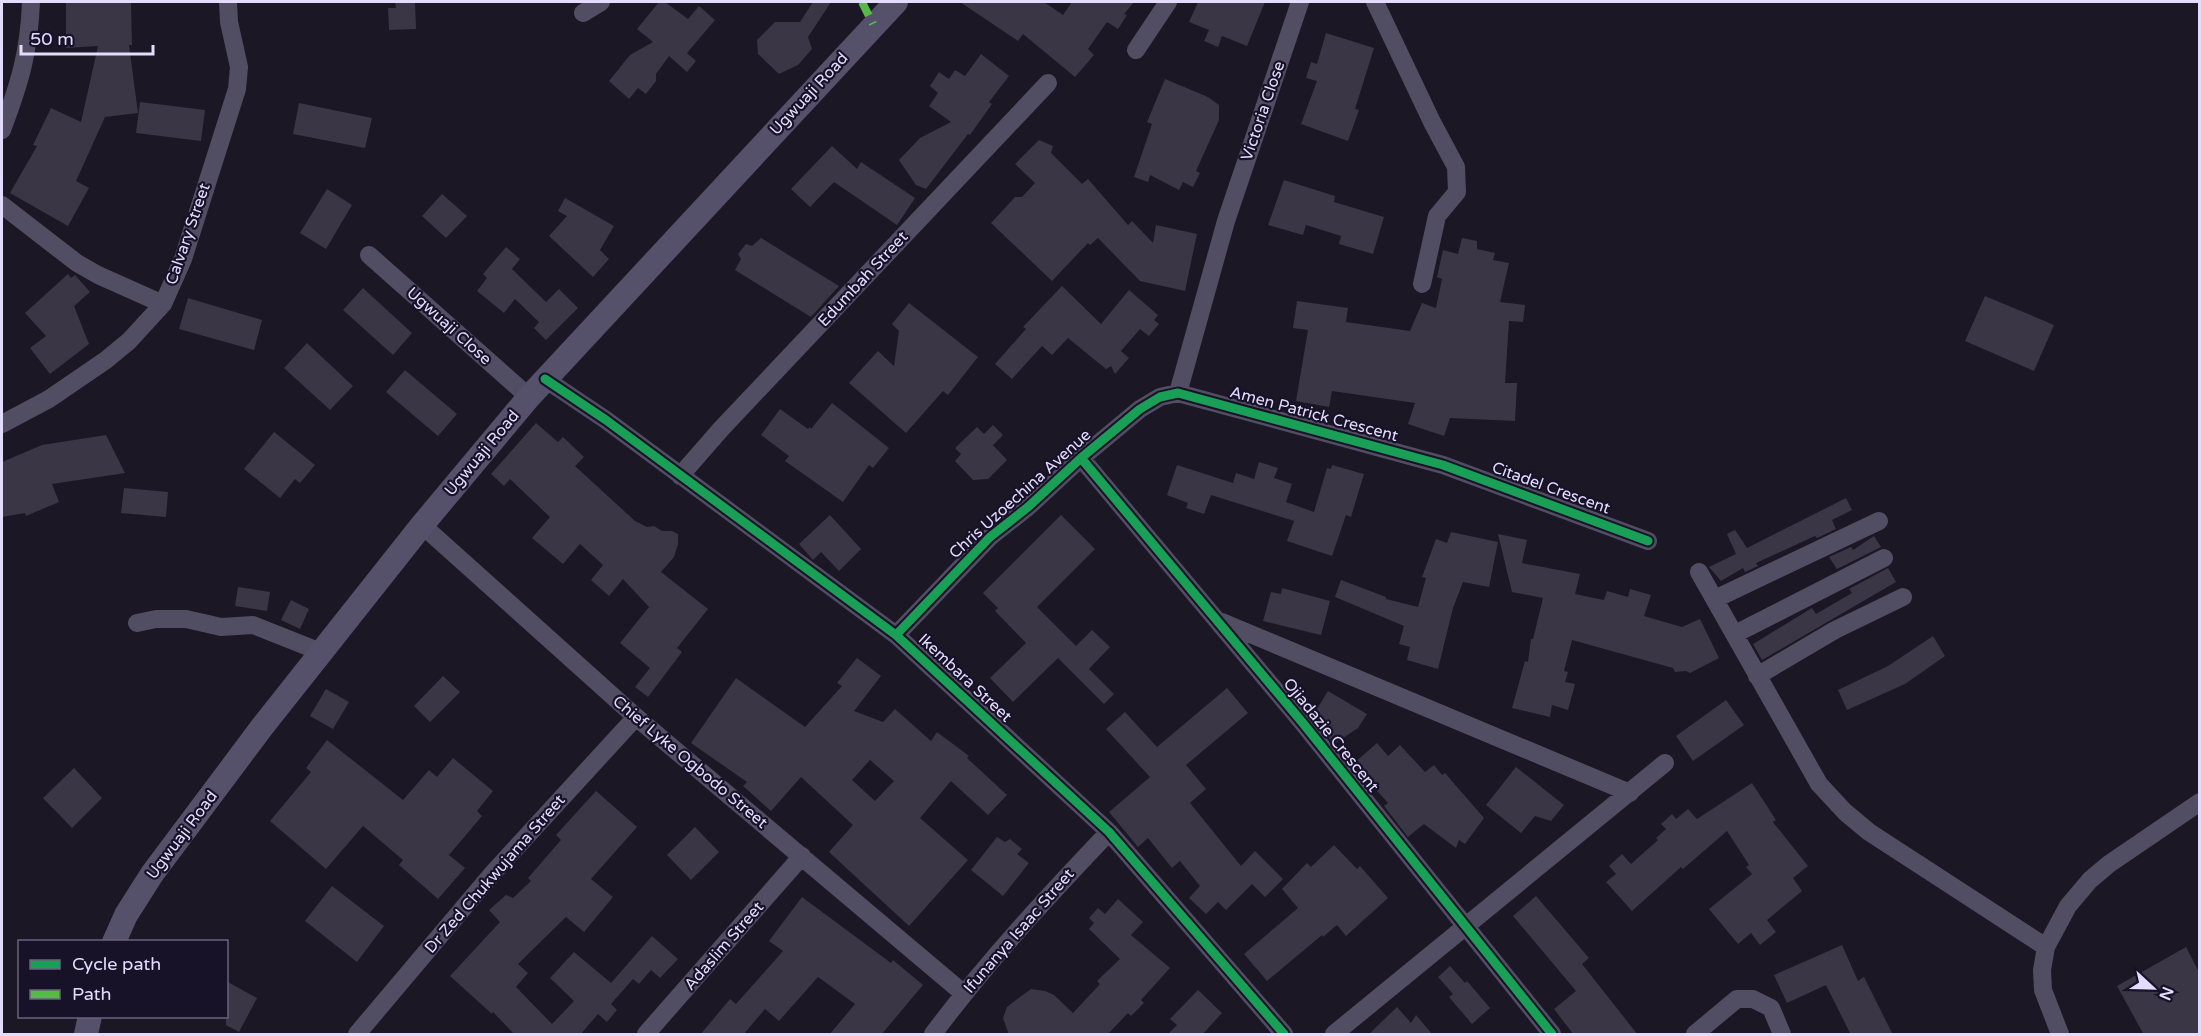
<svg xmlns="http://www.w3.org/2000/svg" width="2201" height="1036" font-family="'Varela Round',sans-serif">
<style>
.building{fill:#3a3645;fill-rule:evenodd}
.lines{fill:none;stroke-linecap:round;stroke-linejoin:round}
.minor{stroke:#514d63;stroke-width:18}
.secondary{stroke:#55516a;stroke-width:24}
.quiet{stroke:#58b947;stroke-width:8;stroke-dasharray:15 8;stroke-linecap:butt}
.cycleway-casing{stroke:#181229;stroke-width:13}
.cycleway{stroke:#1a9f57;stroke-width:9}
.labels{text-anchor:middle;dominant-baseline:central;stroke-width:4.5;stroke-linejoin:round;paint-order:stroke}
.street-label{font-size:16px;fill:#e3dcfd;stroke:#181229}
</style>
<rect width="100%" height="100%" fill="#1b1724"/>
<!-- building -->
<path class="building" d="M66,2H131L132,45H129L138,113L105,117L76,181L89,188L68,226L10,193L37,146L33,145L51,108L81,122L98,46L66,48Z
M395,2H415L416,29L389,30L388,8H396Z
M659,2H665L688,19L699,6L715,20L687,53L696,61L687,72L669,56L656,74V81L646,94L638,88L629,99L609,81L630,55L653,42L637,29Z
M813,2H831L808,37L812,49L798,65L779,74L758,54L757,40L775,22H800Z
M960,2H1044L1063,15L1072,2H1134L1124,14L1127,15L1118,29L1107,22L1088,49L1094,55L1075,77L1023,34L1018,41Z
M1198,2H1265L1247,46L1222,36L1218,47L1204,41L1209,30L1189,22Z
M1326,33L1374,48L1355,109L1359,110L1348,141L1301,124L1317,81L1306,78L1311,62L1317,64Z
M981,54L1009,76L989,102L992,104L970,135L968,134L926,189L916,185L899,160L920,138L951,122L929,106L938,93L930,86L939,72L949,79L955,70L965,76Z
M1165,79L1208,97L1219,105V120L1196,171L1200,173L1193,187L1183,182L1179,190L1150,175L1148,182L1134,177L1152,124L1147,122Z
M140,102L205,110L201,141L136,133Z
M299,103L372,118L365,148L293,134Z
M1039,140L1053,146L1051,153L1082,184L1088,179L1128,225L1132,221L1153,243L1156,225L1197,234L1185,291L1140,281L1098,238L1090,245L1088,243L1052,281L991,223L1015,197H1022L1035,183L1015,164Z
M832,146L857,169L861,162L915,198L897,225L834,182L810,207L791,189Z
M1284,180L1335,196L1334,202L1384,217L1373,254L1339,244L1341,236L1306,225L1303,235L1268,225Z
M327,189L352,205L326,249L300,233Z
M442,194L467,216L446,238L422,216Z
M565,198L614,226L600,250L609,259L593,277L549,236L567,216L558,211Z
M761,238L839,286L811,317L735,270L741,259L738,254L746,244L752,246Z
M1462,238L1477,241V249L1495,253L1493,260L1509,263L1500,302L1525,305L1523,322L1509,321L1505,383H1517L1515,421L1450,418L1444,436L1408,424L1415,403L1332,391L1329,407L1296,401L1308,330L1293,328L1297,301L1348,308L1346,322L1410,331L1422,303L1436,308L1442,279L1437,277L1443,250L1458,254Z
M506,247L520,259L512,269L546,302L559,289L578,308L546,340L534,328L539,322L515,299L504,313L477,291L487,278L483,274Z
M68,274L71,278L75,275L90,292L74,306L89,344L50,374L30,348L46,336L25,313Z
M1062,286L1101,324L1129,290L1158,315L1154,320L1159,324L1149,336L1140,329L1121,351L1129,358L1115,374L1111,366L1106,369L1068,338L1052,355L1042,346L1012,379L995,364L1026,329L1023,327Z
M363,288L412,333L393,355L343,310Z
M1985,296L2054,325L2034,371L1965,341Z
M188,298L262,320L254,350L179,329Z
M909,303L978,357L948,395L943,391L906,433L849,383L878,351L894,366L899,331L892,324Z
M307,343L353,386L330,410L284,368Z
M405,370L457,414L438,436L386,392Z
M832,403L889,448L873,468L869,465L843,502L785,461L789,456L761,435L780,409L808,429L810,427L811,429Z
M536,423L558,442L563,437L584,457L575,466L635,521L647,527L654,526L662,531H672L678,534V544L674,557L661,572L708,609L677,648L682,652L648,697L635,687L650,668L620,643L649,607L623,579L609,596L591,580L603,565L580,544L563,564L532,538L550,517L510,479L504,486L491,474Z
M993,425L1003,435L993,445L1007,460L988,479L973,480L955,461L961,454L955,448L977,427L984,434Z
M274,432L315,465L300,483L295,479L280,498L244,469Z
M106,435L125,473L52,484L59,502L26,516L25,513L2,517V462L42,445Z
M1259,462L1278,468L1274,478L1292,484L1286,502L1314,512L1327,468L1331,469L1332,465L1364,474L1351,517L1346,515L1332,556L1287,541L1294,521L1211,495L1204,514L1186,508L1188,503L1167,495L1177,465L1233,483L1236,473L1254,479Z
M124,488L168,492L166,517L121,513Z
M1846,498L1852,510L1832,520L1836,529L1817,538L1815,536L1756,563L1758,566L1745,572L1743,568L1721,581L1709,567L1736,554L1727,534L1735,530L1747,548Z
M830,515L861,549L839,571L821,552L813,560L799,544Z
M1061,515L1095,549L1037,607L1076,646L1092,630L1110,647L1089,669L1114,694L1104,704L1058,658L1013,702L990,678L1026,643L995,611L998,608L983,593Z
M1451,532L1498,542L1489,587L1463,582L1453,608L1438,669L1407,660L1410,647L1399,644L1404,626L1335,597L1341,580L1386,597V599L1418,607L1426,578L1422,577L1436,539L1447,543Z
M1498,534L1527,540L1522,563L1580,574L1575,594L1604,600L1607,591L1628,597L1630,589L1651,595L1644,616L1682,627L1700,619L1719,658L1690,673L1686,671L1675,672L1673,668L1572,640L1564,671L1568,672L1565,682L1575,684L1568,710L1552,705L1550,717L1512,708L1525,661L1528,662L1531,639H1533L1543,598L1512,592Z
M1874,536L1881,547L1837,569L1829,557L1851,547L1853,550Z
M1888,568L1896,582L1762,660L1753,644L1812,608L1816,614L1852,593L1849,589Z
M238,587L270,592L267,611L235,606Z
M1282,588L1330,601L1321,635L1263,621L1271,592L1281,594Z
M291,600L309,609L300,629L281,620Z
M1933,636L1945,656L1905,684L1847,710L1838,690L1888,666Z
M857,658L881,676L854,711L883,722L895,709L931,741L937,732L969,756L967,758L1007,795L988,815L951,781L920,818L968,860L909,926L829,852L853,825L801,777L771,811L743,786L747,782L691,743L736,678L805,727L842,686L837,683ZM870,760L894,781L875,801L852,780Z
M443,676L460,692L430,722L414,706Z
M1227,688L1248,713L1186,765L1206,789L1190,803L1241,866L1255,851L1283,879L1265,897L1252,884L1226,910L1218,902L1206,914L1189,898L1200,886L1180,861L1172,868L1148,838L1138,847L1109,812L1150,777L1106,729L1125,712L1157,747Z
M326,689L349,702L333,729L310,716Z
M1328,691L1367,714L1358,728L1334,744L1312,717Z
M1726,700L1744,725L1693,761L1676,736Z
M327,740L403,800L429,770L437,777L453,758L493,791L477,811L482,816L449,855L465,868L438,899L399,865L403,860L363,826L326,869L270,821L311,772L306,768Z
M1377,743L1388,756L1400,745L1425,772L1434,765L1442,775L1445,773L1484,818L1465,844L1459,840L1456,848L1424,824L1408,837L1384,806L1388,803L1353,764Z
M1516,767L1564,805L1551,821L1535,816L1521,833L1486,805Z
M74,768L102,798L72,828L43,798Z
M1752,783L1776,820L1773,822L1808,866L1793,878L1802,891L1767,920L1776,932L1760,945L1751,933L1738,944L1709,909L1752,874L1746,867L1749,865L1727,831L1683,869L1681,867L1632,911L1606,882L1616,874L1609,866L1622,854L1631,864L1658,840L1656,838L1666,829L1661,824L1672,814L1676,819L1688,809L1697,819Z
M596,791L637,827L591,879L613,897L584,932L566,917L518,964L528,973L516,987L552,1024L574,1001L550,978L574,952L611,983L652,936L678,959L660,978L651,970L639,984L633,979L611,1004L617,1010L607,1022L598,1014L580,1035H515L493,1012L492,1014L450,976L500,922L489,910L506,895L513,898L531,881L528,878L561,840L556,835Z
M695,827L719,852L691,880L667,855Z
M997,837L1005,842L1010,839L1022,849L1017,854L1029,863L1003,896L971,870Z
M1334,845L1357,869L1360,866L1388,898L1346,936L1337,925L1323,937L1322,935L1267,981L1244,954L1298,908L1282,889L1307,863L1311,867Z
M332,886L384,926L357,962L305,921Z
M1536,896L1589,958L1582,964L1638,1035H1574L1554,1009L1576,991L1513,916Z
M802,897L891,963L893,960L923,985L881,1035H829L855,1004L818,977L779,1021L765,1009L743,1035H700L730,999L736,1004L783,951L769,941Z
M1118,899L1143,922L1131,935L1170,968L1141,1000L1144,1003L1131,1016L1128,1013L1107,1035H1009L1003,1018L1007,1007L1020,997L1031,989L1045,991L1054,995L1073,1013L1100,984L1097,981L1120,959L1089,929L1094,923L1089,918L1098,908L1105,914Z
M1842,945L1858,981L1864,977L1893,1035H1851L1826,985L1787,1003L1774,975Z
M2186,947L2199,972V1035H2144L2117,986Z
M1450,966L1465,983L1467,981L1490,1008L1472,1024L1449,997L1453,994L1438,977Z
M226,981L257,998L239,1032L226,1025Z
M1198,990L1222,1013L1202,1035H1167L1177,1025L1170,1019Z
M1397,1007L1411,1023L1416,1015L1433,1035H1368Z"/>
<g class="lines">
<!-- minor -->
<path class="minor" d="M1375,2L1432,122L1456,167L1457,192L1437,216L1422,284
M583,13L601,2
M1136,50L1168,2
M2,130C20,82 29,53 31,2
M2,205L77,263L98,275L163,304
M369,255L529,397
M545,379L606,420L896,635L1109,832L1284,1034
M1178,393L1226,221L1300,2
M2,424L49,399L106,360L129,341L163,304L183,259L237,89L239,67L229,22L228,2
M1081,458L1302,722L1552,1034
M680,476L721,429L1048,83
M422,525L636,717L963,993
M1699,572L1819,784L1845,812L1869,832L2046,947
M1715,599L1879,521
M1222,622L1630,793
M137,623L156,619H186L221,627L253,625L321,652
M1735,634L1884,558
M896,635L990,537L1028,507L1081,458L1140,409L1160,397L1178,393L1443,465L1648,541
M1757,676L1835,630L1903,597
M357,1034L492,874L636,717
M646,1034L802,856
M933,1034C986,963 1047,897 1109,832
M1334,1034L1665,763
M1695,1034L1737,999H1753L1771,1008L1782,1034
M2060,1034L2043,990L2042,970L2046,947L2068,906L2090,880L2109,864L2200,802"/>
<!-- secondary -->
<path class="secondary" d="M114,942L126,915L152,874L262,727L422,525L529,397L896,2
M86,1034L90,1016"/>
<!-- quiet -->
<path class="quiet" d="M862,2L873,24"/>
<defs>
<path id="cycleway" d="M545,379L606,420L896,635L1109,832L1284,1034
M1081,458L1302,722L1552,1034
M896,635L990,537L1028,507L1081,458L1140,409L1160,397L1178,393L1443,465L1648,541"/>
</defs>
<!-- cycleway casing -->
<use href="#cycleway" class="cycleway-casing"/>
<!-- cycleway -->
<use href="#cycleway" class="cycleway"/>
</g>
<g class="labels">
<!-- street labels -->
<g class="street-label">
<text transform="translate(809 94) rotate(-47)">Ugwuaji Road</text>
<text transform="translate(1263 111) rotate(-71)">Victoria Close</text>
<text transform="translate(188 234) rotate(-71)">Calvary Street</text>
<text transform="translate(863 279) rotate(-47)">Edumbah Street</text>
<text transform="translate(449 326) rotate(42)">Ugwuaji Close</text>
<text transform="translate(1314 414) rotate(15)">Amen Patrick Crescent</text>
<text transform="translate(482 453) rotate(-50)">Ugwuaji Road</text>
<text transform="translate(1551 488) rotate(20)">Citadel Crescent</text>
<text transform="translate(1020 494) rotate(-42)">Chris Uzoechina Avenue</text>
<text transform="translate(965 678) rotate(43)">Ikembara Street</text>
<text transform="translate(1331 735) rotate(51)">Ojiadazie Crescent</text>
<text transform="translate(690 762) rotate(40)">Chief Lyke Ogbodo Street</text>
<text transform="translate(182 835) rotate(-53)">Ugwuaji Road</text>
<text transform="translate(495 874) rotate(-49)">Dr Zed Chukwujama Street</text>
<text transform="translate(1019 931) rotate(-49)">Ifunanya Isaac Street</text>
<text transform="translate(724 946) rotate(-49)">Adaslim Street</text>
</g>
</g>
<!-- border -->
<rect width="2201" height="1036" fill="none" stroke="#e3dcfd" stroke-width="6"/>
<!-- legend -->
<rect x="18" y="940" width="210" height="78" fill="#181229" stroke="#69637e" stroke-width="1.5"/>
<rect x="30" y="960" width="30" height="9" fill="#1a9f57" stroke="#69637e" stroke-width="1.5"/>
<text x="72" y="970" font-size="18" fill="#e3dcfd">Cycle path</text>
<rect x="30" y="990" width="30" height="9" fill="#58b947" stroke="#69637e" stroke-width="1.5"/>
<text x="72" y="1000" font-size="18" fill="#e3dcfd">Path</text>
<!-- north arrow -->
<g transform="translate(2153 988) rotate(112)" stroke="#181229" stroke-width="4.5" paint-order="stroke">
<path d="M0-4.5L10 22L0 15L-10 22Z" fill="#e3dcfd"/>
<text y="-9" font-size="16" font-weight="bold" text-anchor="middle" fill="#e3dcfd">N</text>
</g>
<!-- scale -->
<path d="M21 45v9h132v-9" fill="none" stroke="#e3dcfd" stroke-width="3"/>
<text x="30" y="45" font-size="18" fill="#e3dcfd" stroke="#181229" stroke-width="4.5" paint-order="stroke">50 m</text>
</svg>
